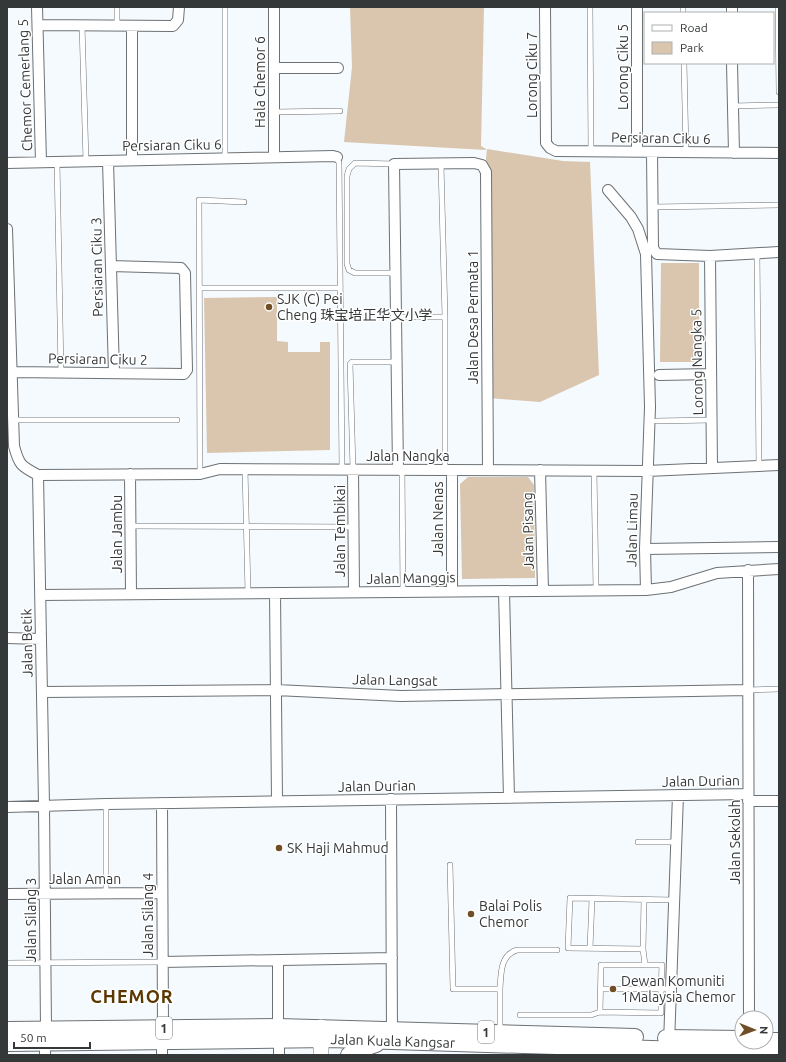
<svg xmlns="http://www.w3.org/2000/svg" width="786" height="1062" font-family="Ubuntu,'Noto Sans SC',sans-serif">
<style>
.green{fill:#dac5ae}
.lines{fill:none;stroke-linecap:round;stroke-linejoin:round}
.service-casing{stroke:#6c7175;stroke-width:6}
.minor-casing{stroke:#6c7175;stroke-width:12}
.primary-casing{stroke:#6c7175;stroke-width:16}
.trunk-casing{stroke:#6c7175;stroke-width:18}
.service{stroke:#fff;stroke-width:5}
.minor{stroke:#fff;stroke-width:10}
.primary{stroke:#fff;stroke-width:15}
.trunk{stroke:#fff;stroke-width:16}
.poi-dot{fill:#704f26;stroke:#fff;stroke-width:1.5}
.labels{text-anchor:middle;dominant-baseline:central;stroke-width:3;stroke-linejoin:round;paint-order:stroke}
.shield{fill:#fff;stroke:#727474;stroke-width:1}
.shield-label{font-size:13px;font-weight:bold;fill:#353839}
.street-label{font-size:14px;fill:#353839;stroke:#fff}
.poi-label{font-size:14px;fill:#353839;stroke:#fff;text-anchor:start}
.district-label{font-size:18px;font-weight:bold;letter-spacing:1px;fill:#5b3701;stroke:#fff}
</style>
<rect width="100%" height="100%" fill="#f4fafe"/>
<!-- green -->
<path class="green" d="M350,7H484L481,146L486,149V150L344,142L352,67Z
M487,149L563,161L590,162L599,375L540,402L489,398L485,168Z
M661,263H699V362H660Z
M277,297V341L288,342V352H320V342H330V450L207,453L204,298Z
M468,477H528L534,485L535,578L462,579L460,484Z"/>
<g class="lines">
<defs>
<path id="service" d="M590,7L591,151
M683,7V13
M778,7L779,92
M82,25L86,161
M117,26V7
M684,63L686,152
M733,106L779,105
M274,112L340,111
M337,157L339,163L342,469
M225,158V7
M57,162L61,372
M394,164L355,163L349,169L347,176V264L349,270L355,273H395
M653,207L779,205
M757,253L759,466
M200,288H340
M397,317H445L441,164
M445,317V470
M13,420H177
M656,421L712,420
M245,469L248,593
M353,469L350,364L352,362H397
M402,470L403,592
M594,471L596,590
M200,474L199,200L244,202
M130,526L354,527
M748,690L779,689
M638,842H676
M450,865L453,989H500V1031
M106,893V804
M644,900L643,949L645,965
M590,948L592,899
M643,949L568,948L570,898L674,900
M7,963L162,962
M500,989C501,974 500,955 517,950H557
M600,1012L601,965H662L661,989H600
M520,1015H591L600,1012L661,1013V989H671"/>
<path id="minor" d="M37,7L41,162
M274,7V157
M545,7L546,143L550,148L556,151L779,153
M637,7V152
M732,7V13
M38,25L173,26L178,20L179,7
M132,26V160
M732,63L734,153
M274,68H338
M652,152L653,248L657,254L710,256L779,252
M108,161L114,373
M7,163L333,156L337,157
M608,190L631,217L638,229L646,254L650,407L645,549L646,590
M7,229L14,446C19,465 21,466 38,475L200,474L220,469L647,471L779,465
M710,256L712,468
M12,372L184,374L187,370L185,273L181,268L111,266
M659,375L711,374
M353,469L354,592
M398,470L394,164L474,163L482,165L486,172L488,470
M452,470V591
M540,470L543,591
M130,474L131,594
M38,475L44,805L46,1029
M645,549L779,547
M748,570L749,1018
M504,591L509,798
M275,593L277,801
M40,595L646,590L671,587L717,573L779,569
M7,638L41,639
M42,692L276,690L401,696L748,690
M391,799L392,1035
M748,801H779
M162,803L163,1028
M7,807L106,804L748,794
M7,894L162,893
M278,961V1027
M162,962L392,958
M279,1040V1055
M162,1042V1055
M45,1043V1055
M669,1043L678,795"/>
<path id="primary" d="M321,1027V1055"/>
<g id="trunk">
<path d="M7,1030L278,1027L635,1037"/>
<path d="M666,1038L742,1039"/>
<path d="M766,1041H779"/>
<path id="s1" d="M7,1043L329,1039L779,1053"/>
<path d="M349,1055L353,1052L376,1044"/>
</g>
</defs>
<!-- service casing -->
<use href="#service" class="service-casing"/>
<!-- minor casing -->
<use href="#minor" class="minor-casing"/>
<!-- primary casing -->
<use href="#primary" class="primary-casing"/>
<!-- trunk casing -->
<use href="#trunk" class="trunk-casing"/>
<!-- service -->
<use href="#service" class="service"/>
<!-- minor -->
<use href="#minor" class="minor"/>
<!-- primary -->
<use href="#primary" class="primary"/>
<!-- trunk -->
<use href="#trunk" class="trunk"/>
</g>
<!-- markers -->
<g class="poi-dot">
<circle cx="269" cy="307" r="4"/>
<circle cx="279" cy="848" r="4"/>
<circle cx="471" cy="914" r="4"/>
<circle cx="613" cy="989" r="4"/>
</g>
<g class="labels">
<!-- shield labels -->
<g class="shield">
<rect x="156" y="1017" width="16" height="22" rx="3"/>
<rect x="478" y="1021" width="16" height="22" rx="3"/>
</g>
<g class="shield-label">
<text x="164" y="1028">1</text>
<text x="486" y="1032">1</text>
</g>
<!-- street labels -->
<g class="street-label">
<text transform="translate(623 67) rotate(-90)">Lorong Ciku 5</text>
<text transform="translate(532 75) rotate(-90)">Lorong Ciku 7</text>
<text transform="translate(260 82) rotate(-90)">Hala Chemor 6</text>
<text transform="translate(25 85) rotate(-92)">Chemor Cemerlang 5</text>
<text transform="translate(661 138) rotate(1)">Persiaran Ciku 6</text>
<text transform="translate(172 145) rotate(-1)">Persiaran Ciku 6</text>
<text transform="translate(97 267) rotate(-91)">Persiaran Ciku 3</text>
<text transform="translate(473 317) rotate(-90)">Jalan Desa Permata 1</text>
<text transform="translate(98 359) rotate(1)">Persiaran Ciku 2</text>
<text transform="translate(697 362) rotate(-91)">Lorong Nangka 5</text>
<text x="408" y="456">Jalan Nangka</text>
<text transform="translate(438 519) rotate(-90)">Jalan Nenas</text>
<text transform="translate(632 530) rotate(-89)">Jalan Limau</text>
<text transform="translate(340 531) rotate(-90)">Jalan Tembikai</text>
<text transform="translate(528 531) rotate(-91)">Jalan Pisang</text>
<text transform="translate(117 534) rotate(-90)">Jalan Jambu</text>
<text transform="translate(411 578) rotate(-1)">Jalan Manggis</text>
<text transform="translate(27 643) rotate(-91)">Jalan Betik</text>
<text transform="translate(395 680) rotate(1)">Jalan Langsat</text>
<text transform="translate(701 781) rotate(-1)">Jalan Durian</text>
<text transform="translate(377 786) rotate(-1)">Jalan Durian</text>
<text transform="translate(735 842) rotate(-90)">Jalan Sekolah</text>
<text x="85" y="879">Jalan Aman</text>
<text transform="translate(148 915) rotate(-90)">Jalan Silang 4</text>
<text transform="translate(31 920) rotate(-90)">Jalan Silang 3</text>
<text stroke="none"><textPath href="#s1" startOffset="386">Jalan Kuala Kangsar</textPath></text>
</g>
<!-- poi labels -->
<g class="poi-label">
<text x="277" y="299">SJK (C) Pei<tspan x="277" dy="16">Cheng 珠宝培正华文小学</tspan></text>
<text x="287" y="848">SK Haji Mahmud</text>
<text x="479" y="906">Balai Polis<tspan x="479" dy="16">Chemor</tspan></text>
<text x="621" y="981">Dewan Komuniti<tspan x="621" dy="16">1Malaysia Chemor</tspan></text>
</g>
<!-- district labels -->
<g class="district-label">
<text x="132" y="996">CHEMOR</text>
</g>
</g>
<!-- border -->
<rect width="786" height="1062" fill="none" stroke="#353839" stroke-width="16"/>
<!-- legend -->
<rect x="644" y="12" width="130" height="52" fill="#ffffff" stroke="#aeafb0"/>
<rect x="652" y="25" width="20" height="6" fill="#ffffff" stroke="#aeafb0"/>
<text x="680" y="32" font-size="12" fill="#353839">Road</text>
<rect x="652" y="42" width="20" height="12" fill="#dac5ae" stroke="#aeafb0"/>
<text x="680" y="52" font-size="12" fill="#353839">Park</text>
<!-- north arrow -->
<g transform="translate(754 1030) rotate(91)"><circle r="19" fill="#ffffff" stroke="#aeafb0"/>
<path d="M0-3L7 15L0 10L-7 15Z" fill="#704f26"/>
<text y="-6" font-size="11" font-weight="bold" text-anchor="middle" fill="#353839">N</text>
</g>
<!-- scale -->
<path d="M14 1042v6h76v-6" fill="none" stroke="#353839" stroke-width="2"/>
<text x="20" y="1042" font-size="12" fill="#353839" stroke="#ffffff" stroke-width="3" paint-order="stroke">50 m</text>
</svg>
